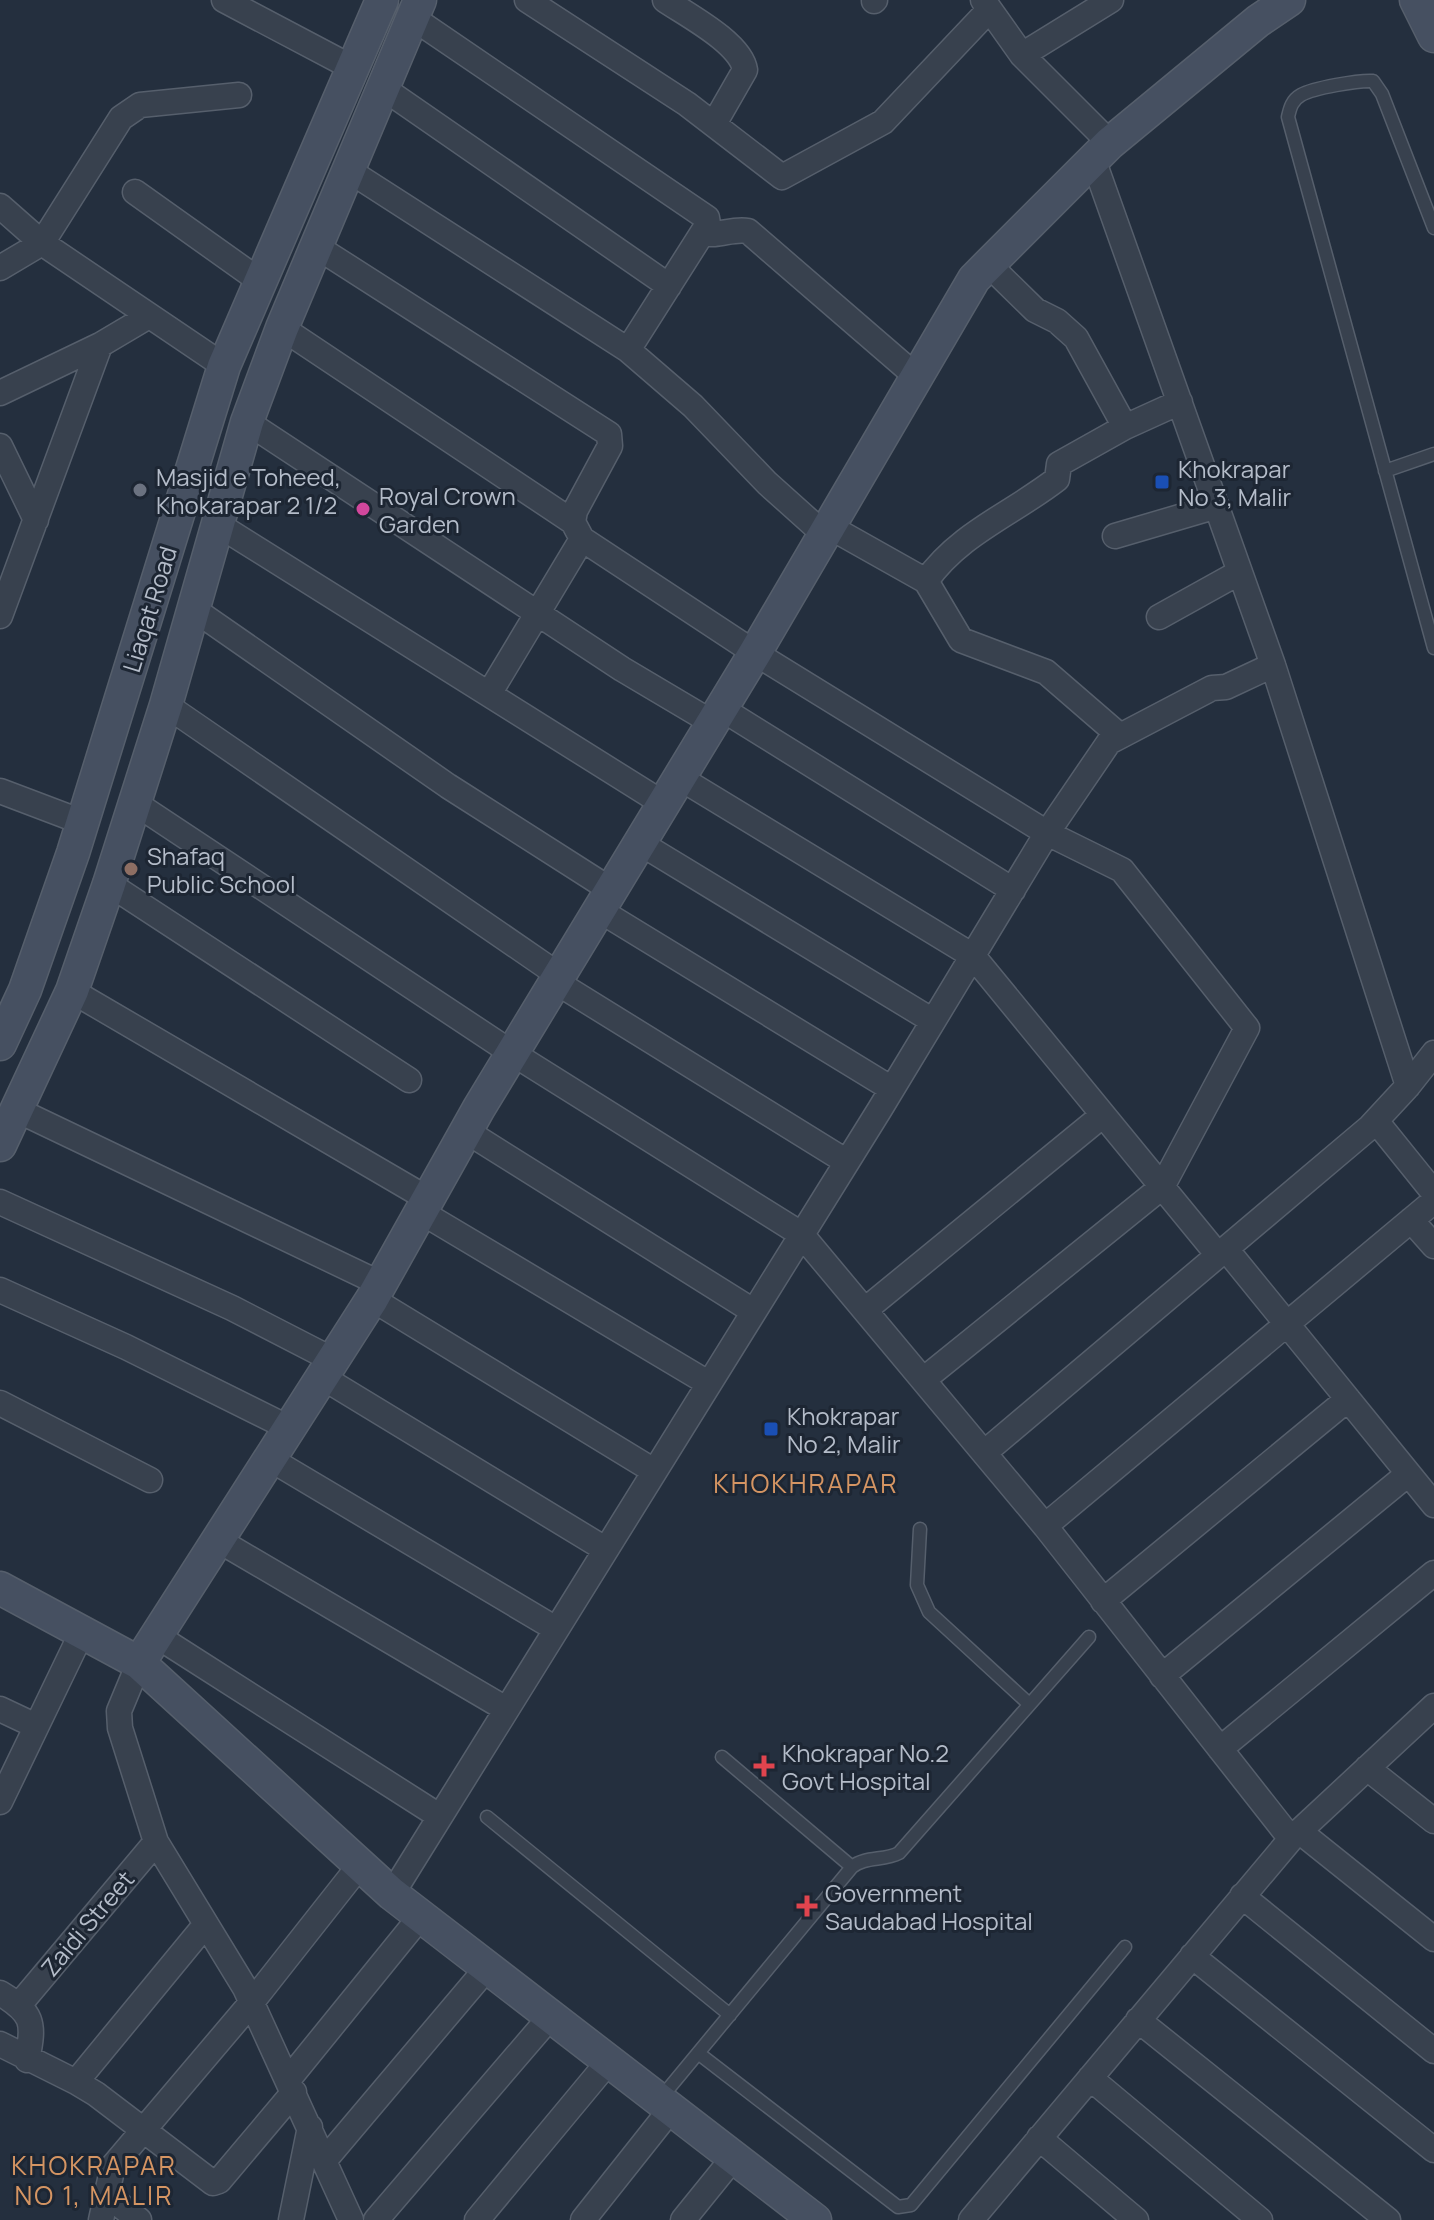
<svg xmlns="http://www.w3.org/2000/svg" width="1434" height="2220" font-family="Manrope,sans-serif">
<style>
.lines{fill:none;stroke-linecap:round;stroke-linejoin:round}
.lane-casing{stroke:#565f6c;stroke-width:15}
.street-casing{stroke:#565f6c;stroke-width:27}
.secondary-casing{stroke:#565f6c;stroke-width:35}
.lane{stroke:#38414e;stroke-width:12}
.street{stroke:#38414e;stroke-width:24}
.secondary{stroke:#465061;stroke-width:32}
.transit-dot{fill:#1a4fb4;stroke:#1d2633;stroke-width:3}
.worship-dot{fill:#6b7280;stroke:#1d2633;stroke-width:3}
.hotel-dot{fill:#d1479c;stroke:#1d2633;stroke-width:3}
.education-dot{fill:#8d6e63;stroke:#1d2633;stroke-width:3}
.health-dot{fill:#e0444e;stroke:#1d2633;stroke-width:3}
.labels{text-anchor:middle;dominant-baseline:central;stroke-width:6;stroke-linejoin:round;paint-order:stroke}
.poi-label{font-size:24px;fill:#b4bcc9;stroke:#1d2633;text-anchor:start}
.street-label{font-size:24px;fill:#b4bcc9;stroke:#1d2633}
.neighbourhood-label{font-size:26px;letter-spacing:2px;fill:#d59563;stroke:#1d2633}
</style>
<rect width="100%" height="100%" fill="#242f3e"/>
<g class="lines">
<defs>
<path id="lane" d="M1434,228L1382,94L1373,81C1359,80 1313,88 1301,95C1292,100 1290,108 1288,117L1434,648
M1385,471L1434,454
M920,1529L917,1585L929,1612L1028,1703
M722,1757L852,1867
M487,1817L730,2015
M698,2053L898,2207L911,2205L1125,1947
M660,2099L852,1867C865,1856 884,1861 899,1853L1089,1637"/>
<path id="street" d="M224,0L351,67
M527,0L687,104L782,177L883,122L989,10
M665,0C687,15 741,43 745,70L714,124
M983,0L1022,55L1110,143
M874,1L875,0
M413,18L707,218L708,224L628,350
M1022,55L1111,0
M383,88L669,286
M1093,159L1273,665L1408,1086
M348,170L628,350L693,406L767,483L825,535
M135,192L260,281
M0,206L42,243L224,366
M703,233C718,237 732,228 748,231L917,377
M317,247L609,434L610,446L575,511L573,522L582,539L755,653L1047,833L1122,870L1247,1028L1162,1187L923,1380
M988,264L1035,310L1057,321L1076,338L1125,427
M0,268L42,243L121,118L140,105L239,95
M282,328L573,522
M0,393L100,345
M247,422L622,669L713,723
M0,446L36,520
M217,524L664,804
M830,527L926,581L961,640L1046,672L1120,736
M1115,536L1217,506
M926,581C960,533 1012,514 1057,479L1059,464L1125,427L1180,402
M192,608L448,786L611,890
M0,616L100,345L149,316
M1159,617L1240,572
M489,694L582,539
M166,705L560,976
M722,709L1013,890
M680,778L973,956L1218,1255
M0,791L82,822
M135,803L512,1053L801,1234L1045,1526L1291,1839
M640,843L933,1021
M109,884L409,1080
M599,910L892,1089
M556,982L847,1162
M72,991L428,1199
M17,1110L381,1284
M1376,1121L1434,1193
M466,1131L753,1311
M0,1202L232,1308L333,1360
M421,1212L708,1383
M1411,1220L1434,1246
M1226,1249L1434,1505
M0,1290L126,1347L289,1428
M372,1299L654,1471
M865,1310L1103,1115
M322,1377L605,1549
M0,1403L150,1480
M984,1453L1370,1127L1408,1086L1434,1053
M270,1459L556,1629
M1045,1526L1434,1201
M218,1540L506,1709
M1103,1601L1348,1399
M157,1636L439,1816
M139,1663L119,1711L120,1728L156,1842L245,1988L351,2220
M1162,1676L1408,1474
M0,1709L36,1726
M1220,1749L1434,1573
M1367,1768L1434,1821
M0,1802L82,1632
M1299,1831L1434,1939
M392,1894L880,1109L1047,833L1109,742L1212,688L1226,687L1273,665
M1242,1896L1434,2051
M1192,1956L1434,2150
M0,1993C33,2013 35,2022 27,2060
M19,2005L156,1842
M1138,2020L1388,2220
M0,2044L76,2082L96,2094L213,2183L219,2181L294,2092
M1090,2078L1260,2220
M288,2080L421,1916
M76,2082L206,1924
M1039,2138L1136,2220
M324,2161L487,1968
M107,2195L139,2220
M101,2220L113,2166L252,2002L360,1865
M291,2220L310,2127
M376,2220L551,2016
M477,2220L609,2061
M583,2220L671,2109
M683,2220L734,2157
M971,2220L1291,1839L1434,1706"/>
<path id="secondary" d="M1416,0L1434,36
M0,1044L25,990L73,853L224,366L382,0
M0,1145L72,991L109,884L166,705L247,422L282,328L420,0
M0,1588L139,1663L392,1894L815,2220
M139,1663L372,1299L479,1108L755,653L974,279L1110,143L1258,21L1289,0"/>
</defs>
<!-- lane casing -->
<use href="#lane" class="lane-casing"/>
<!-- street casing -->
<use href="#street" class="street-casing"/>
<!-- secondary casing -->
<use href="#secondary" class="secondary-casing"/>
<!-- lane -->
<use href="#lane" class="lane"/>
<!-- street -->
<use href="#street" class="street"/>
<!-- secondary -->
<use href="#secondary" class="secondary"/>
</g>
<!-- markers -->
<g class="transit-dot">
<rect x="1154" y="474" width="16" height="16" rx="4"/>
<rect x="763" y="1421" width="16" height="16" rx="4"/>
</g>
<circle class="worship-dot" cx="140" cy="490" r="8"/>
<circle class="hotel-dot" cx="363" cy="509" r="8"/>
<circle class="education-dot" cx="131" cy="869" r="8"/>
<g class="health-dot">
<path d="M760 1754h8v8h8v8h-8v8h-8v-8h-8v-8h8z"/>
<path d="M803 1894h8v8h8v8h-8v8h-8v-8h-8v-8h8z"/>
</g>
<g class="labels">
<!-- poi labels -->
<g class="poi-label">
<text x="1178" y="468">Khokrapar<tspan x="1178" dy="28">No 3, Malir</tspan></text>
<text x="156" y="476">Masjid e Toheed,<tspan x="156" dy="28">Khokarapar 2 1/2</tspan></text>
<text x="379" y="495">Royal Crown<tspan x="379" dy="28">Garden</tspan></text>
<text x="147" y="855">Shafaq<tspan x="147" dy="28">Public School</tspan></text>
<text x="787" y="1415">Khokrapar<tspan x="787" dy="28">No 2, Malir</tspan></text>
<text x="782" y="1752">Khokrapar No.2<tspan x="782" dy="28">Govt Hospital</tspan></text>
<text x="825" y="1892">Government<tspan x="825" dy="28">Saudabad Hospital</tspan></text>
</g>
<!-- street labels -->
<g class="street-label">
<text transform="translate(149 609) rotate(-73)">Liaqat Road</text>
<text transform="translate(87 1923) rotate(-50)">Zaidi Street</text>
</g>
<!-- neighbourhood labels -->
<g class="neighbourhood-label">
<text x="806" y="1483">KHOKHRAPAR</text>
<text x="94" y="2165">KHOKRAPAR<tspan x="94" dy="30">NO 1, MALIR</tspan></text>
</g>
</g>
</svg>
